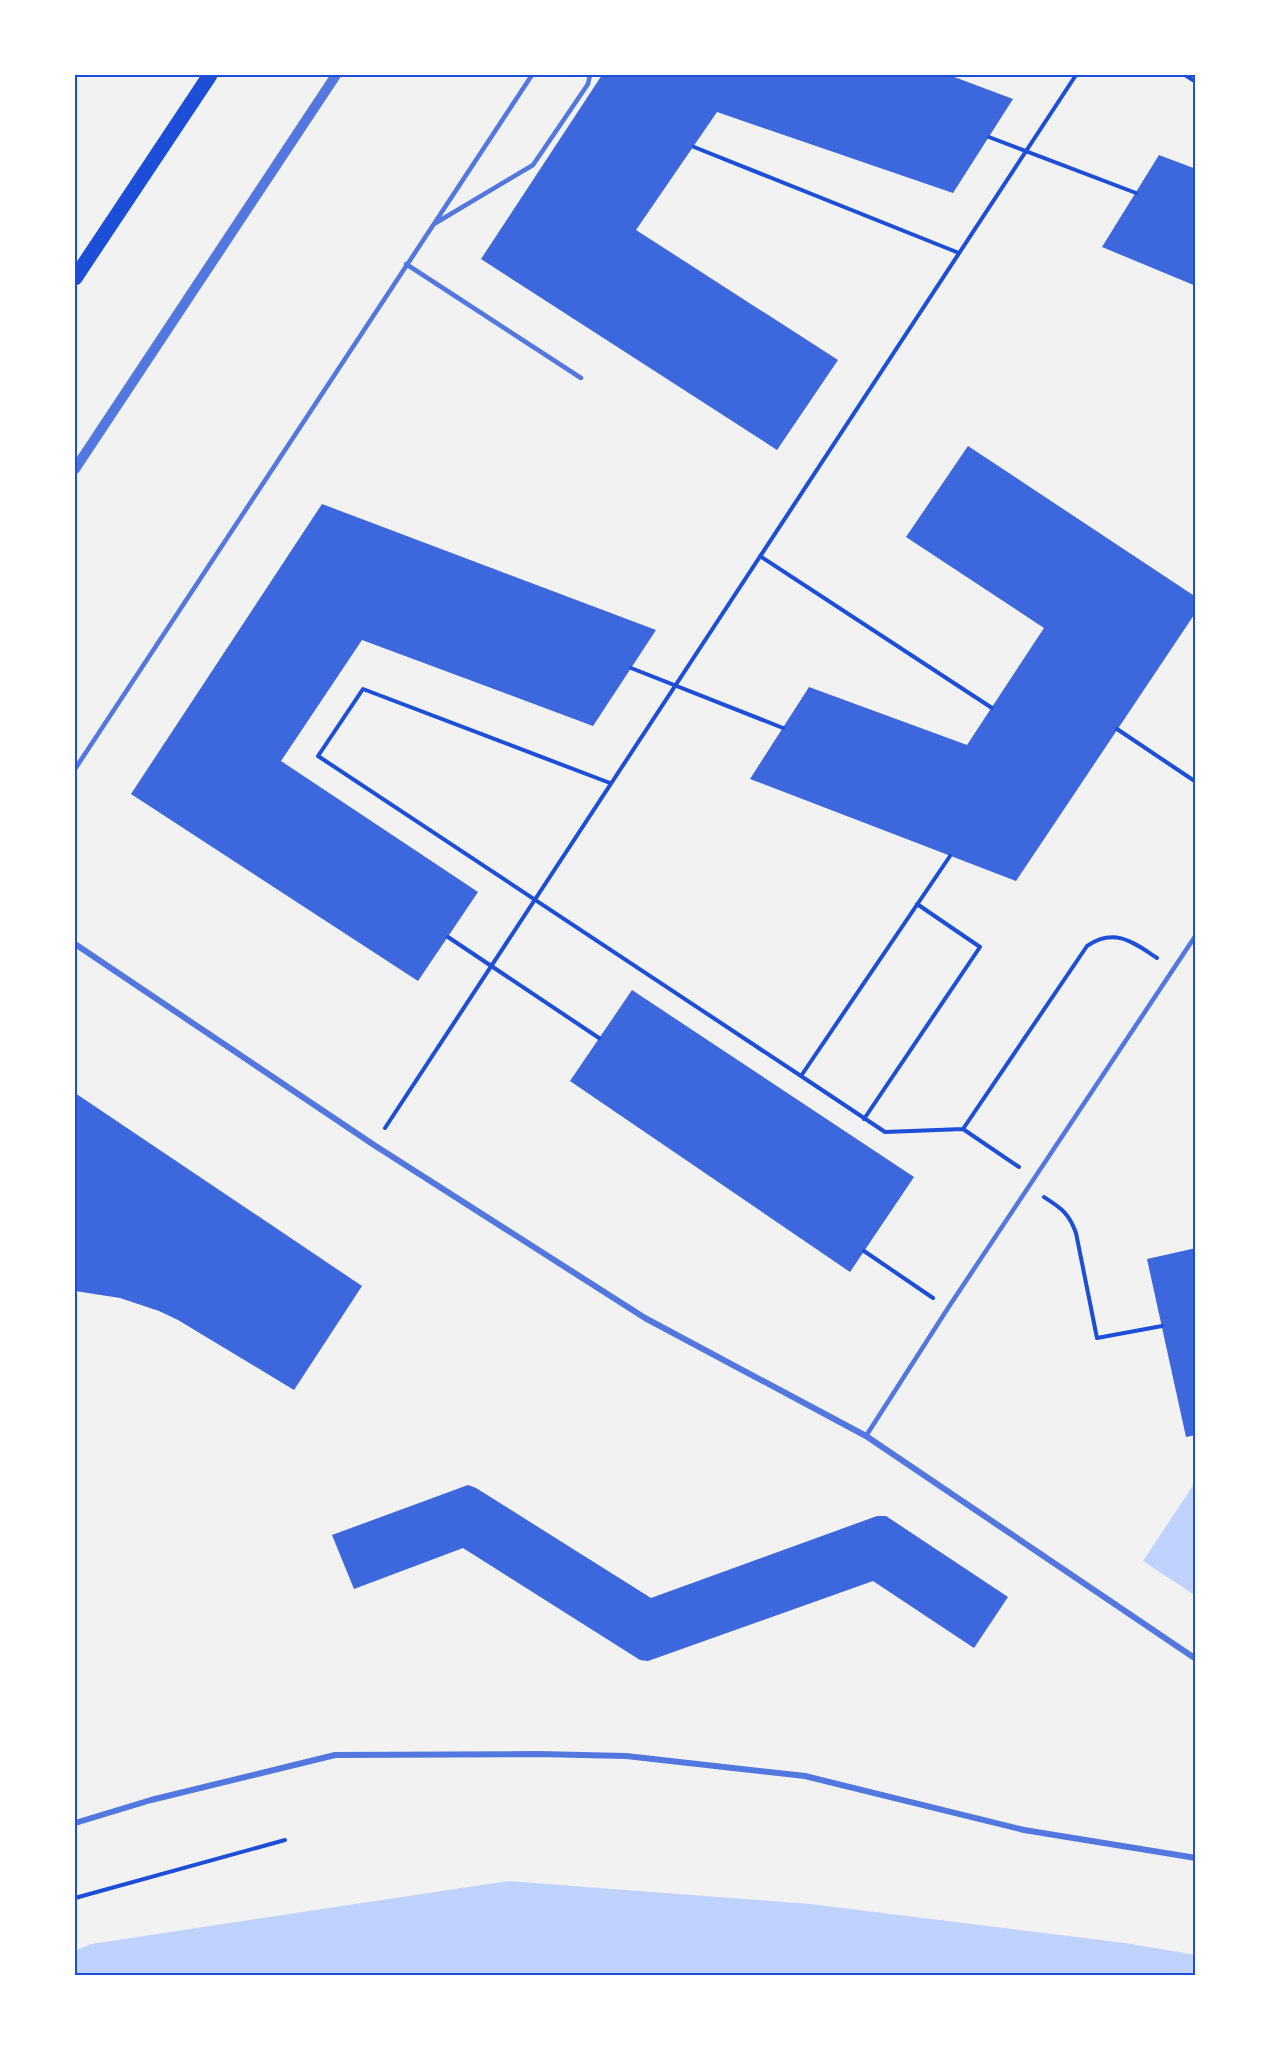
<svg xmlns="http://www.w3.org/2000/svg" width="1271" height="2051" font-family="'Space Grotesk',sans-serif">
<style>
.water{fill:#bfd3fe}
.building{fill:#3d67dc}
.lines{fill:none;stroke-linecap:round;stroke-linejoin:round}
.path{stroke:#1d4ed8;stroke-width:4}
.service{stroke:#5277de;stroke-width:4.5}
.minor{stroke:#5277de;stroke-width:6}
.tertiary{stroke:#5277de;stroke-width:10}
.primary{stroke:#1d4ed8;stroke-width:15}
.neatline{fill:none;stroke:#1d4ed8;stroke-width:2}
</style>
<rect width="100%" height="100%" fill="#f2f2f2"/>
<!-- water -->
<path class="water" d="M1196,1481V1596L1143,1561Z
M508,1881L810,1904L1125,1943L1196,1955V1976H75V1951L91,1944Z"/>
<!-- building -->
<path class="building" d="M602,75H949L1013,99L953,193L717,112L636,230L838,360L777,450L481,259Z
M1159,155L1196,169V286L1102,247Z
M968,446L1196,597V612L1016,881L750,779L809,687L967,745L1044,628L906,537Z
M322,504L656,630L593,726L362,640L281,761L478,892L418,981L131,794Z
M632,990L914,1177L850,1272L570,1081Z
M75,1093L362,1286L294,1390L178,1320L159,1311L120,1298L75,1291Z
M1196,1248V1435L1186,1437L1147,1259Z
M468,1485L476,1488L651,1598L877,1516H886L1008,1597L974,1648L873,1581L648,1661L640,1660L463,1548L354,1589L332,1535Z"/>
<g class="lines">
<!-- path -->
<path class="path" d="M1185,75L1196,82
M989,137L1136,193
M694,147L959,253
M760,556L992,708
M631,668L783,728
M1117,729L1196,782
M610,783L363,689L318,756L801,1076L950,856
M448,937L599,1038
M801,1076L885,1132L963,1129L1019,1167
M864,1119L980,947L917,904
M385,1128L1076,75
M963,1129L1087,946C1114,927 1133,942 1157,958
M1044,1197C1061,1208 1069,1213 1076,1233L1097,1338L1162,1326
M864,1251L933,1298
M75,1898L285,1840"/>
<!-- service -->
<path class="service" d="M434,224L533,165L588,84L590,75
M406,264L581,378
M75,769L532,75
M866,1436L948,1308L1196,935"/>
<!-- minor -->
<path class="minor" d="M75,944L374,1145L645,1318L866,1436L1196,1659
M75,1823L151,1800L335,1755L538,1754L626,1756L805,1776L1024,1830L1196,1858"/>
<!-- tertiary -->
<path class="tertiary" d="M75,469L336,75"/>
<!-- primary -->
<path class="primary" d="M75,278L210,75"/>
</g>
<!-- border -->
<rect width="1271" height="2051" fill="none" stroke="#ffffff" stroke-width="153"/>
<rect x="76" y="76" width="1118" height="1898" class="neatline"/>
</svg>
